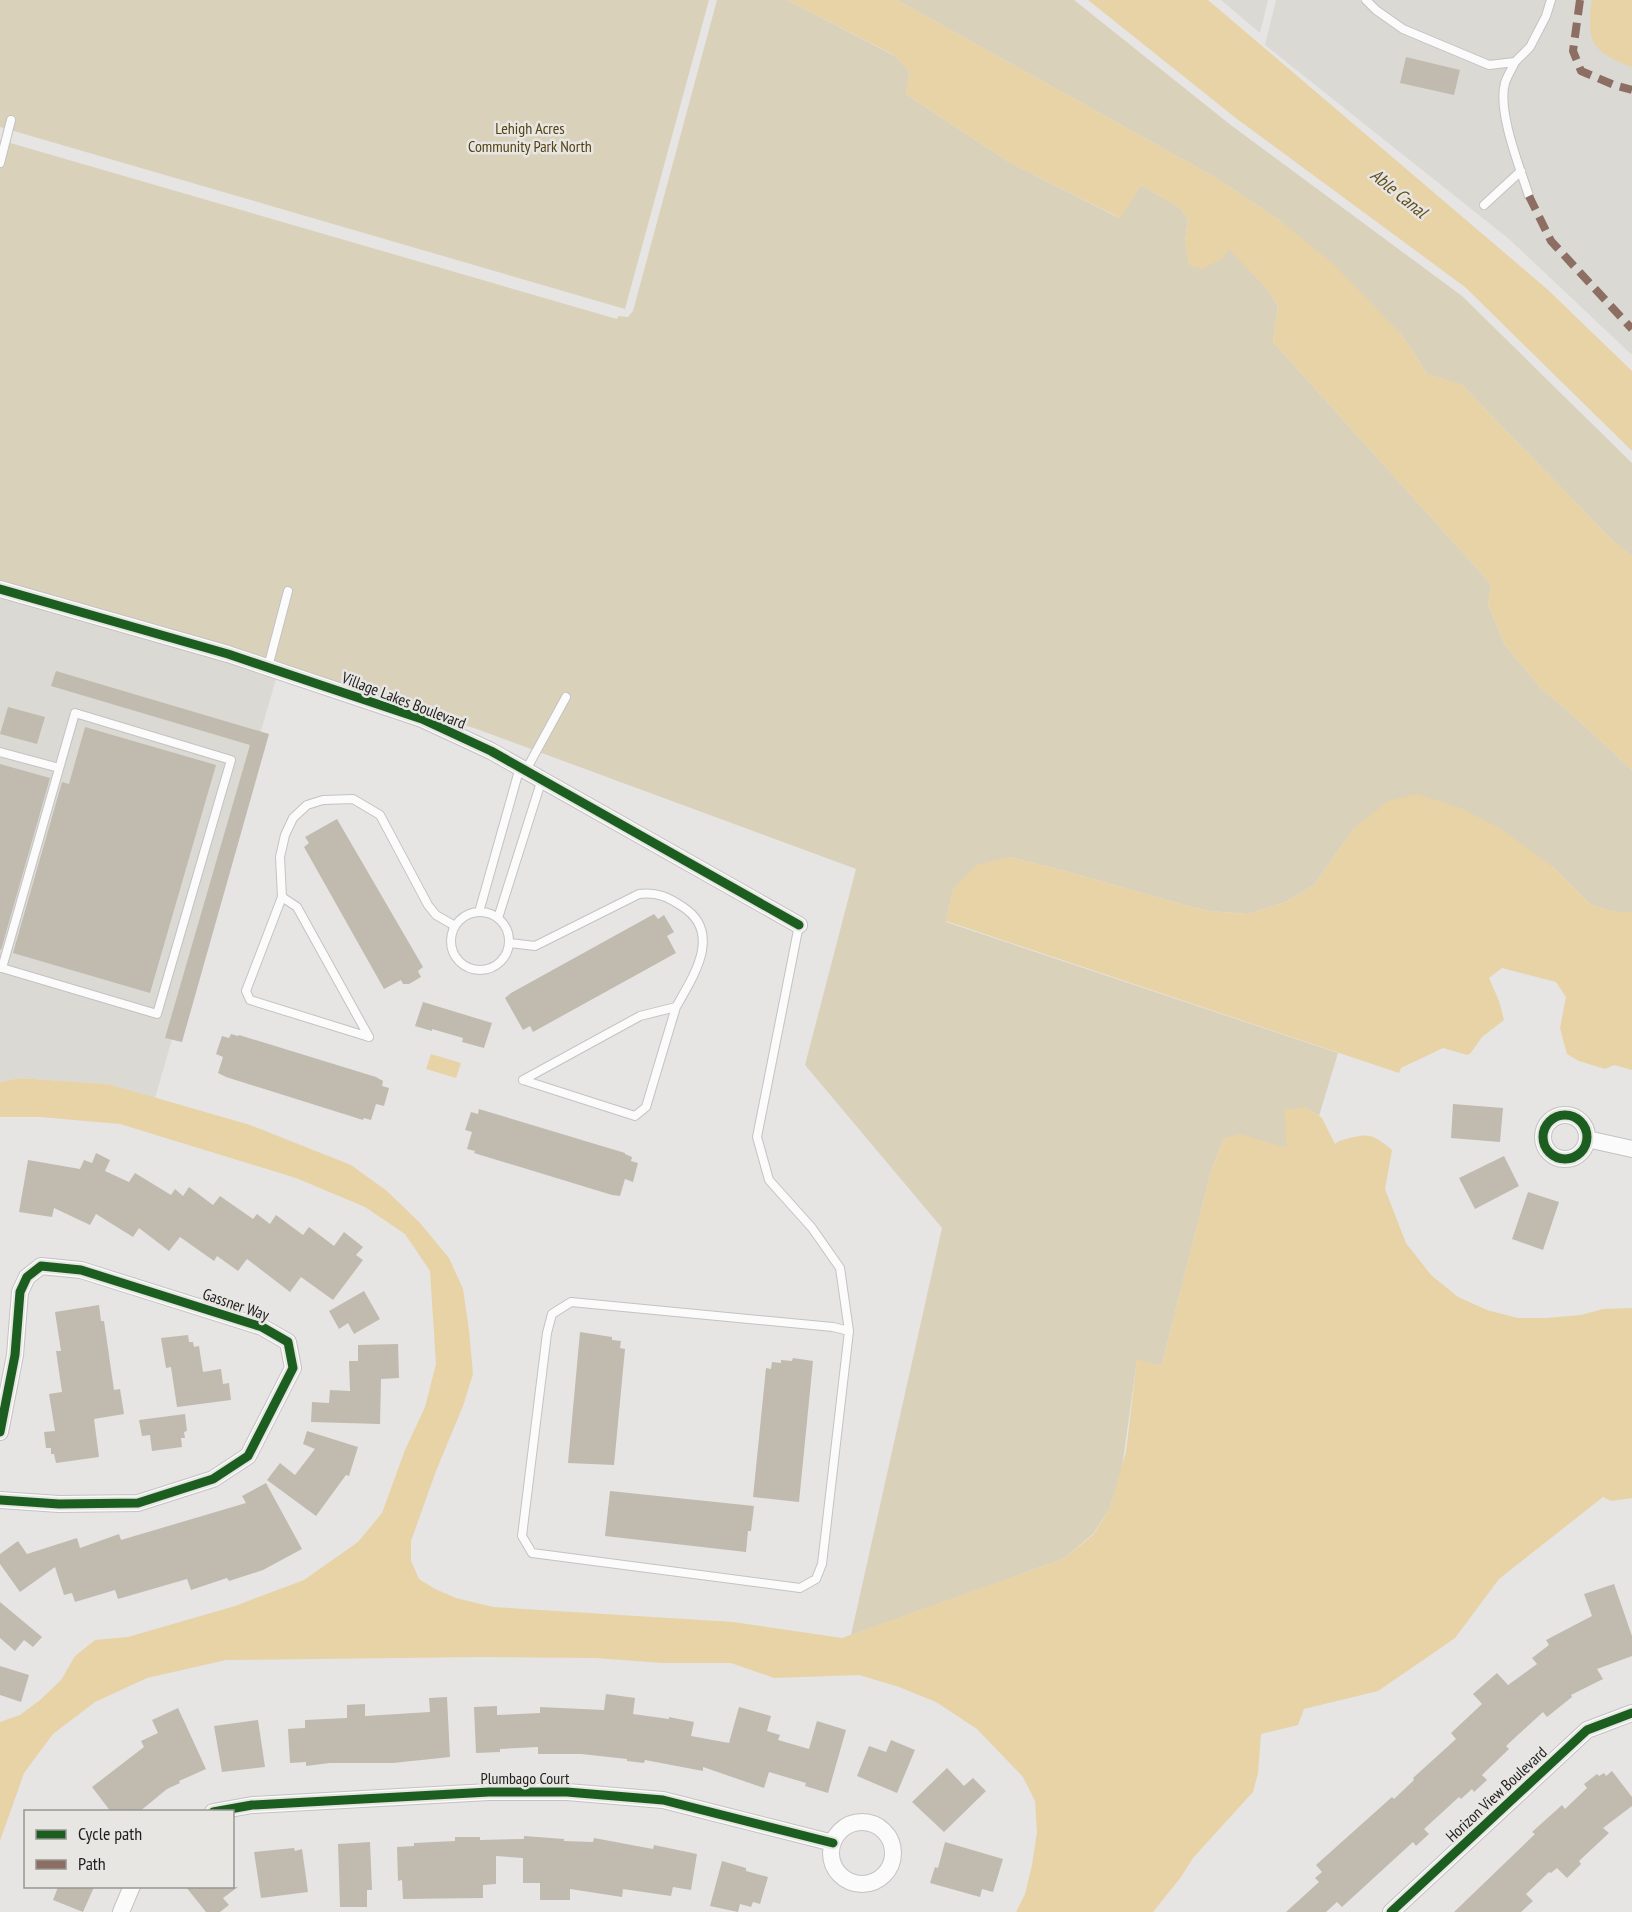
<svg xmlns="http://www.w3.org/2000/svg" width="1632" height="1912" font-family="'PT Sans Narrow',sans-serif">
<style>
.built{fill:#dbd9d3}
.green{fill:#dad1bb}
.water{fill:#e7d3a6}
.building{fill:#c0bbae}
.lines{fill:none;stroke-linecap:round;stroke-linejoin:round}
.service-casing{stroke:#c4c2c2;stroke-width:10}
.minor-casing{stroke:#c4c2c2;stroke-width:18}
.service{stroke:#fbfbfb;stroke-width:8}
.minor{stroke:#fbfbfb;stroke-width:16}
.quiet{stroke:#8d6e63;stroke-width:8;stroke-dasharray:15 8;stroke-linecap:butt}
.cycleway-casing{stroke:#e7e6e3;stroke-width:13}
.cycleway{stroke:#1b5e20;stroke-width:9}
.labels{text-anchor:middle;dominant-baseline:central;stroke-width:5;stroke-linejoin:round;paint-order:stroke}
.park-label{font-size:16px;fill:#554210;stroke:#e7e6e3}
.street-label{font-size:16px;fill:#1f1e1d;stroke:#e7e6e3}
.water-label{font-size:18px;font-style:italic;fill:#624f1f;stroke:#e7e6e3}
</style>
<rect width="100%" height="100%" fill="#e6e5e4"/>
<!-- built -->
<path class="built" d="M1221,0H1268L1260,33Z
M1276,0H1632V355L1509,239L1265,45Z
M0,592L278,672L155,1098L108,1084L19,1078L0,1082Z"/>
<!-- green -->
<path class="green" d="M0,0H709L625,309L0,127Z
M717,0H787L895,56L910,72L906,94L1007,161L1119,218L1141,185L1180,208L1188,219L1185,241L1229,248L1266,288L1278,306L1273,342L1491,584L1488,605L1505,645L1541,688L1577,719L1632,770V912H1617L1591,905L1553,867L1354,828L1314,885L1286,902L1248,914L1208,911L1188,906L1065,871L1009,857L953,889L946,922L1338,1053L1319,1116L1305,1107L1287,1148L1224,1138L1211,1171L1162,1364L1156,1365L1137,1360L1122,1468L1110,1508L1093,1534L1063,1559L851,1635L942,1228L805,1065L856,869L474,728L0,592V140L617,319L618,316L628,317L633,311Z
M897,0H1074L1232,126L1462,296L1632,463V556L1611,539L1462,385L1427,374L1402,335L1278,219L1218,179Z"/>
<!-- water -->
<path class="water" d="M787,0H897L1218,179L1278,219L1331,262L1402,335L1427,374L1461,384L1611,539L1632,556V770L1577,719L1541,688L1505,645L1488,605L1491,584L1273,342L1278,306L1266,288L1229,249L1223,258L1202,269L1189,265L1185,241L1188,219L1180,208L1141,185L1120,218L1007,161L906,94L910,72L894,55Z
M1088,0H1208L1547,289L1632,371V451L1465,287L1237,119Z
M1592,0H1632V67C1593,53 1585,41 1592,0Z
M1417,794L1461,808L1501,829L1553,867L1591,905L1617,912H1632V1070L1614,1065L1605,1069L1579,1061L1567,1054L1560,1028L1566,997L1556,982L1502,968L1489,978L1499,1001L1504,1020L1482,1037L1470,1054L1467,1055L1443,1048L1401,1068L1399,1073L946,921L953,889L977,865L1009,857L1065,871L1188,906L1208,911L1248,914L1286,902L1314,885L1354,828L1388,801Z
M431,1054L461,1063L456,1078L426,1069Z
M19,1078L108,1084L250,1125L351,1165L387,1191L420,1223L449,1258L463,1289L469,1330L473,1374L463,1406L436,1471L411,1541V1561L419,1579L435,1589L456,1598L493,1607L733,1622L842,1638L1063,1559L1093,1535L1110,1508L1126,1452L1137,1359L1156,1365L1162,1364L1211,1171L1224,1138L1240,1134L1287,1148L1284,1110L1305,1107L1322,1118L1335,1144L1339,1141C1366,1134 1370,1131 1392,1150L1385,1189L1406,1243L1431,1275L1458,1297L1487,1310L1518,1318H1546L1581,1315L1603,1309L1632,1308V1498L1611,1501L1603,1497L1499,1579L1455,1638L1432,1654L1378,1691L1304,1709L1298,1725L1261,1734L1258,1773L1253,1792L1193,1858L1181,1877L1153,1912H1016L1025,1894L1032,1865L1037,1832L1035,1801L1023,1777L977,1729L936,1702L899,1687L859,1675L774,1678L731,1663H662L595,1658L479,1657L226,1660L147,1678L95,1702L53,1734L24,1773L0,1841V1722L20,1715L40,1700L61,1680L75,1656L95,1640L128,1637L235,1606L304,1580L358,1542L382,1513L405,1450L425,1407L436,1364L430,1271L405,1234L365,1207L296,1178L120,1124L40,1117H0V1082Z"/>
<!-- building -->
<path class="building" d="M1406,57L1460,70L1454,95L1400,83Z
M56,671L269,734L182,1042L165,1038L250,745L51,686Z
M8,707L45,717L37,744L0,734Z
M85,727L216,765L150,993L13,953L62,782L69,784Z
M0,764L50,778L1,950L0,949Z
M337,819L423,967L418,971L421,977L409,984H403L401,980L384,989L304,847L309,843L305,837Z
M654,914L658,919L664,915L674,932L667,936L676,953L533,1032L530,1026L523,1030L505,998L511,993Z
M423,1002L492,1023L484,1048L462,1042L463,1038L432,1029V1031L415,1026Z
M231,1034L238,1036L239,1035L376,1077L383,1081L382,1086L389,1088L384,1106L376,1104L371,1120L364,1118L363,1120L226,1077L218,1073L223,1057L216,1054L222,1036L229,1038Z
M1453,1104L1503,1108L1500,1142L1451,1138Z
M479,1109L625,1153V1154L632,1157L631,1161L638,1163L633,1182L625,1179L620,1196L612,1195L474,1153L475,1151L467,1149L472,1132L465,1130L471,1112L478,1114Z
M96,1153L110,1160L105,1171L129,1182L135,1173L171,1195L175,1189L183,1196L189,1187L213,1205L220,1196L253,1219L257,1214L270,1224L276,1215L303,1235L309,1227L334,1246L344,1232L363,1247L356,1255L363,1260L333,1300L301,1277L290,1292L247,1259L238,1271L217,1256L214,1261L180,1237L169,1251L139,1228L133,1237L96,1214L90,1225L54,1208L52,1217L19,1212L28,1160L80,1169L84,1160L92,1163Z
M1504,1156L1519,1186L1475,1209L1459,1178Z
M1528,1192L1559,1202L1543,1250L1512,1239Z
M364,1291L380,1319L354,1334L348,1323L339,1329L329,1311Z
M99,1305L101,1321H104L114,1390L120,1389L124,1414L94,1419L99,1457L56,1463L54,1454H51V1448H46L44,1432L55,1431L49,1394L62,1392L56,1351H61L55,1312Z
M580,1332L612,1337V1340L621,1341L620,1348L625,1349L614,1465L568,1463Z
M188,1335L189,1342H193L194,1347L199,1346L203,1372L221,1369L223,1384L229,1383L231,1400L177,1407L171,1367L166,1368L161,1338Z
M398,1344L399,1378L381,1379L380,1424L311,1422L312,1402L329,1403L330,1390L350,1391L349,1361H358V1345Z
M793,1358L813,1361L799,1502L753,1497L766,1368L771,1369L772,1362L781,1363V1360L792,1361Z
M185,1414L187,1431L184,1432L185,1438H181L182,1447L152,1451L150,1435L142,1436L139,1420Z
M307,1431L358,1447L349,1476L346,1475L316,1516L267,1480L280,1463L295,1475L315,1449L303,1444Z
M266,1483L302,1549L263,1570L229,1581L227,1578L191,1590L187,1579L118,1599L115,1590L75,1602L72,1593L64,1595L55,1567L20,1592L0,1564V1554L18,1541L27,1554L77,1538L80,1548L119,1534L121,1540L246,1503L242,1496Z
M610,1491L754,1506L751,1531H748L746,1552L605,1536Z
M1614,1584L1632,1636V1656L1597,1669L1603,1679L1571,1695L1572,1697L1547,1717L1543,1712L1506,1746L1509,1749L1482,1775L1487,1780L1474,1792L1472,1789L1461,1799L1459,1797L1424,1829L1429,1834L1416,1846L1413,1842L1342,1907L1337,1902L1326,1912H1286L1319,1882L1315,1878L1322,1872L1316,1865L1392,1797L1394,1799L1414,1780L1413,1778L1456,1739L1451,1733L1482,1704L1473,1694L1497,1673L1508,1685L1537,1664L1532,1658L1549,1645L1546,1640L1592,1616L1584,1594Z
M0,1602L42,1637L33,1647L24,1640L15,1651L0,1638Z
M0,1666L29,1675L21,1702L0,1695Z
M606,1694L635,1698L633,1714L669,1719V1717L694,1722L691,1736L729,1743L739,1707L771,1716L767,1731L780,1735L778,1740L809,1749L817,1721L846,1730L828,1793L805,1786L806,1783L769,1772L764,1788L703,1767V1771L645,1760L644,1763L627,1761V1759L581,1754H538V1747L500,1749V1752L476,1753L474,1707L497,1706V1715L540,1713V1707L604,1710Z
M447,1697L450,1757L393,1763H330L306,1766V1762L290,1763L288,1729L305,1728V1720L347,1718V1705L365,1704V1716L430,1712L429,1698Z
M178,1708L206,1769L179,1781L180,1783L167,1789L139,1812H111L92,1787L144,1747L141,1741L158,1733L152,1720Z
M258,1720L265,1767L222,1772L214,1726Z
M891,1740L915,1750L897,1793L857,1776L869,1746L886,1752Z
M947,1768L964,1786L973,1778L986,1791L944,1832L912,1802Z
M1612,1771L1632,1797V1806L1603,1828L1609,1833L1579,1861L1581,1864L1567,1878L1557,1868L1551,1873L1549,1872L1526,1894L1533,1901L1521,1912H1454L1535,1834L1532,1832L1562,1805L1565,1809L1587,1788L1584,1784L1597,1774L1599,1776L1604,1773L1606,1776Z
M524,1836L564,1839V1841L593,1842L594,1838L653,1849L654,1845L697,1854L691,1890L673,1887L671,1896L623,1889L622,1897L570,1889V1900H540V1883H523V1858L496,1856V1884L483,1885V1898L403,1899L402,1880L398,1881L397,1847L414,1846V1843L455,1841V1837H480V1840L524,1839Z
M370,1842L372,1890H367V1907H340L338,1844Z
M945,1842L1003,1859L993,1892L982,1889L980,1897L930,1883L935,1867L938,1868Z
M294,1848L295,1851L302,1849L308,1892L261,1898L254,1852Z
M722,1861L746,1868V1871L768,1877L760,1904L753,1902L751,1907L740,1904L738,1912L710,1906Z
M58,1887H94L83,1912L53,1900Z
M186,1887H238L223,1898L229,1905L220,1912H206Z"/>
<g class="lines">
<defs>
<path id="service" d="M1366,0L1376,10L1403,29L1489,65L1515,62L1530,47L1546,16L1551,0
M1515,62C1512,69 1507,76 1505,83C1497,111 1520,168 1529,196
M0,163L11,120
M1484,205L1521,171
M268,667L288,591
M0,752L59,768
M526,770L566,697
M282,897L246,991L250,1000L369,1037
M479,912L520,767
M451 941a29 29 0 1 1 58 0a29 29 0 1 1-58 0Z
M498,918L542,779
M799,925L757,1137L769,1180L812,1228L840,1268L849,1331L822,1564L816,1579L800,1588L532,1553L522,1536L547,1333L552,1314L571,1302L833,1327L849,1331
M510,943L535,946L639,894C658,892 668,897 683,907C723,933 693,977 676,1007L640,1016L523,1080
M0,968H2L157,1014L231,760L75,713L2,968
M369,1037L297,907L282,897L280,857L285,835L293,818L307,805L323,800L353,799L380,815L428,905L436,915L455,926
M523,1080L635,1116L646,1107L676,1007"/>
<path id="minor" d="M0,589L228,654L422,719L491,751L799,925
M1543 1137a22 22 0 1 1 44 0a22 22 0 1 1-44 0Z
M1587,1139L1632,1149
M0,1432L15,1355L20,1292L27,1277L41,1266L81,1270L262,1327L288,1342L293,1368L248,1456L213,1479L138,1503L59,1504L0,1500
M213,1812L252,1805L489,1792H567L663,1800L833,1843
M831 1853a31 31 0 1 1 62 0a31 31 0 1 1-62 0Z
M121,1912L132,1886
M1391,1912L1587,1730L1632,1713"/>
</defs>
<!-- service casing -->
<use href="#service" class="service-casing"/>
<!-- minor casing -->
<use href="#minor" class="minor-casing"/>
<!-- service -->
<use href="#service" class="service"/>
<!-- minor -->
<use href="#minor" class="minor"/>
<!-- quiet -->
<path class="quiet" d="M1580,0L1573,51L1581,71L1614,85L1632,90
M1529,196L1551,241L1632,329"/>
<defs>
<path id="cycleway" d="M0,589L228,654L422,719L491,751L799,925
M1543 1137a22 22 0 1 1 44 0a22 22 0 1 1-44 0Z
M0,1432L15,1355L20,1292L27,1277L41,1266L81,1270L262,1327L288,1342L293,1368L248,1456L213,1479L138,1503L59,1504L0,1500
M213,1812L252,1805L489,1792H567L663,1800L833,1843
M1391,1912L1587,1730L1632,1713"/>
</defs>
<!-- cycleway casing -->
<use href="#cycleway" class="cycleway-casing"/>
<!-- cycleway -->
<use href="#cycleway" class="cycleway"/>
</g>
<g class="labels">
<!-- park labels -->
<g class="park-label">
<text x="530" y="128">Lehigh Acres<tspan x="530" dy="18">Community Park North</tspan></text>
</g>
<!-- street labels -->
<g class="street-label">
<text transform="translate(404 700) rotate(21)">Village Lakes Boulevard</text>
<text transform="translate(236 1304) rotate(19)">Gassner Way</text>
<text x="525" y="1778">Plumbago Court</text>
<text transform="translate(1496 1794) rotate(-43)">Horizon View Boulevard</text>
</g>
<!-- water labels -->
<g class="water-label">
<text transform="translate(1399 193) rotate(39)">Able Canal</text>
</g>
</g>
<!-- legend -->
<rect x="24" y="1810" width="210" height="78" fill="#e7e6e3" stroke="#979694" stroke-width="1.5"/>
<rect x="36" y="1830" width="30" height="9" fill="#1b5e20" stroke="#979694" stroke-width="1.5"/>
<text x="78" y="1840" font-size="18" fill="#1f1e1d">Cycle path</text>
<rect x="36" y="1860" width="30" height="9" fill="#8d6e63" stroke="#979694" stroke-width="1.5"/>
<text x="78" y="1870" font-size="18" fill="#1f1e1d">Path</text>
</svg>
